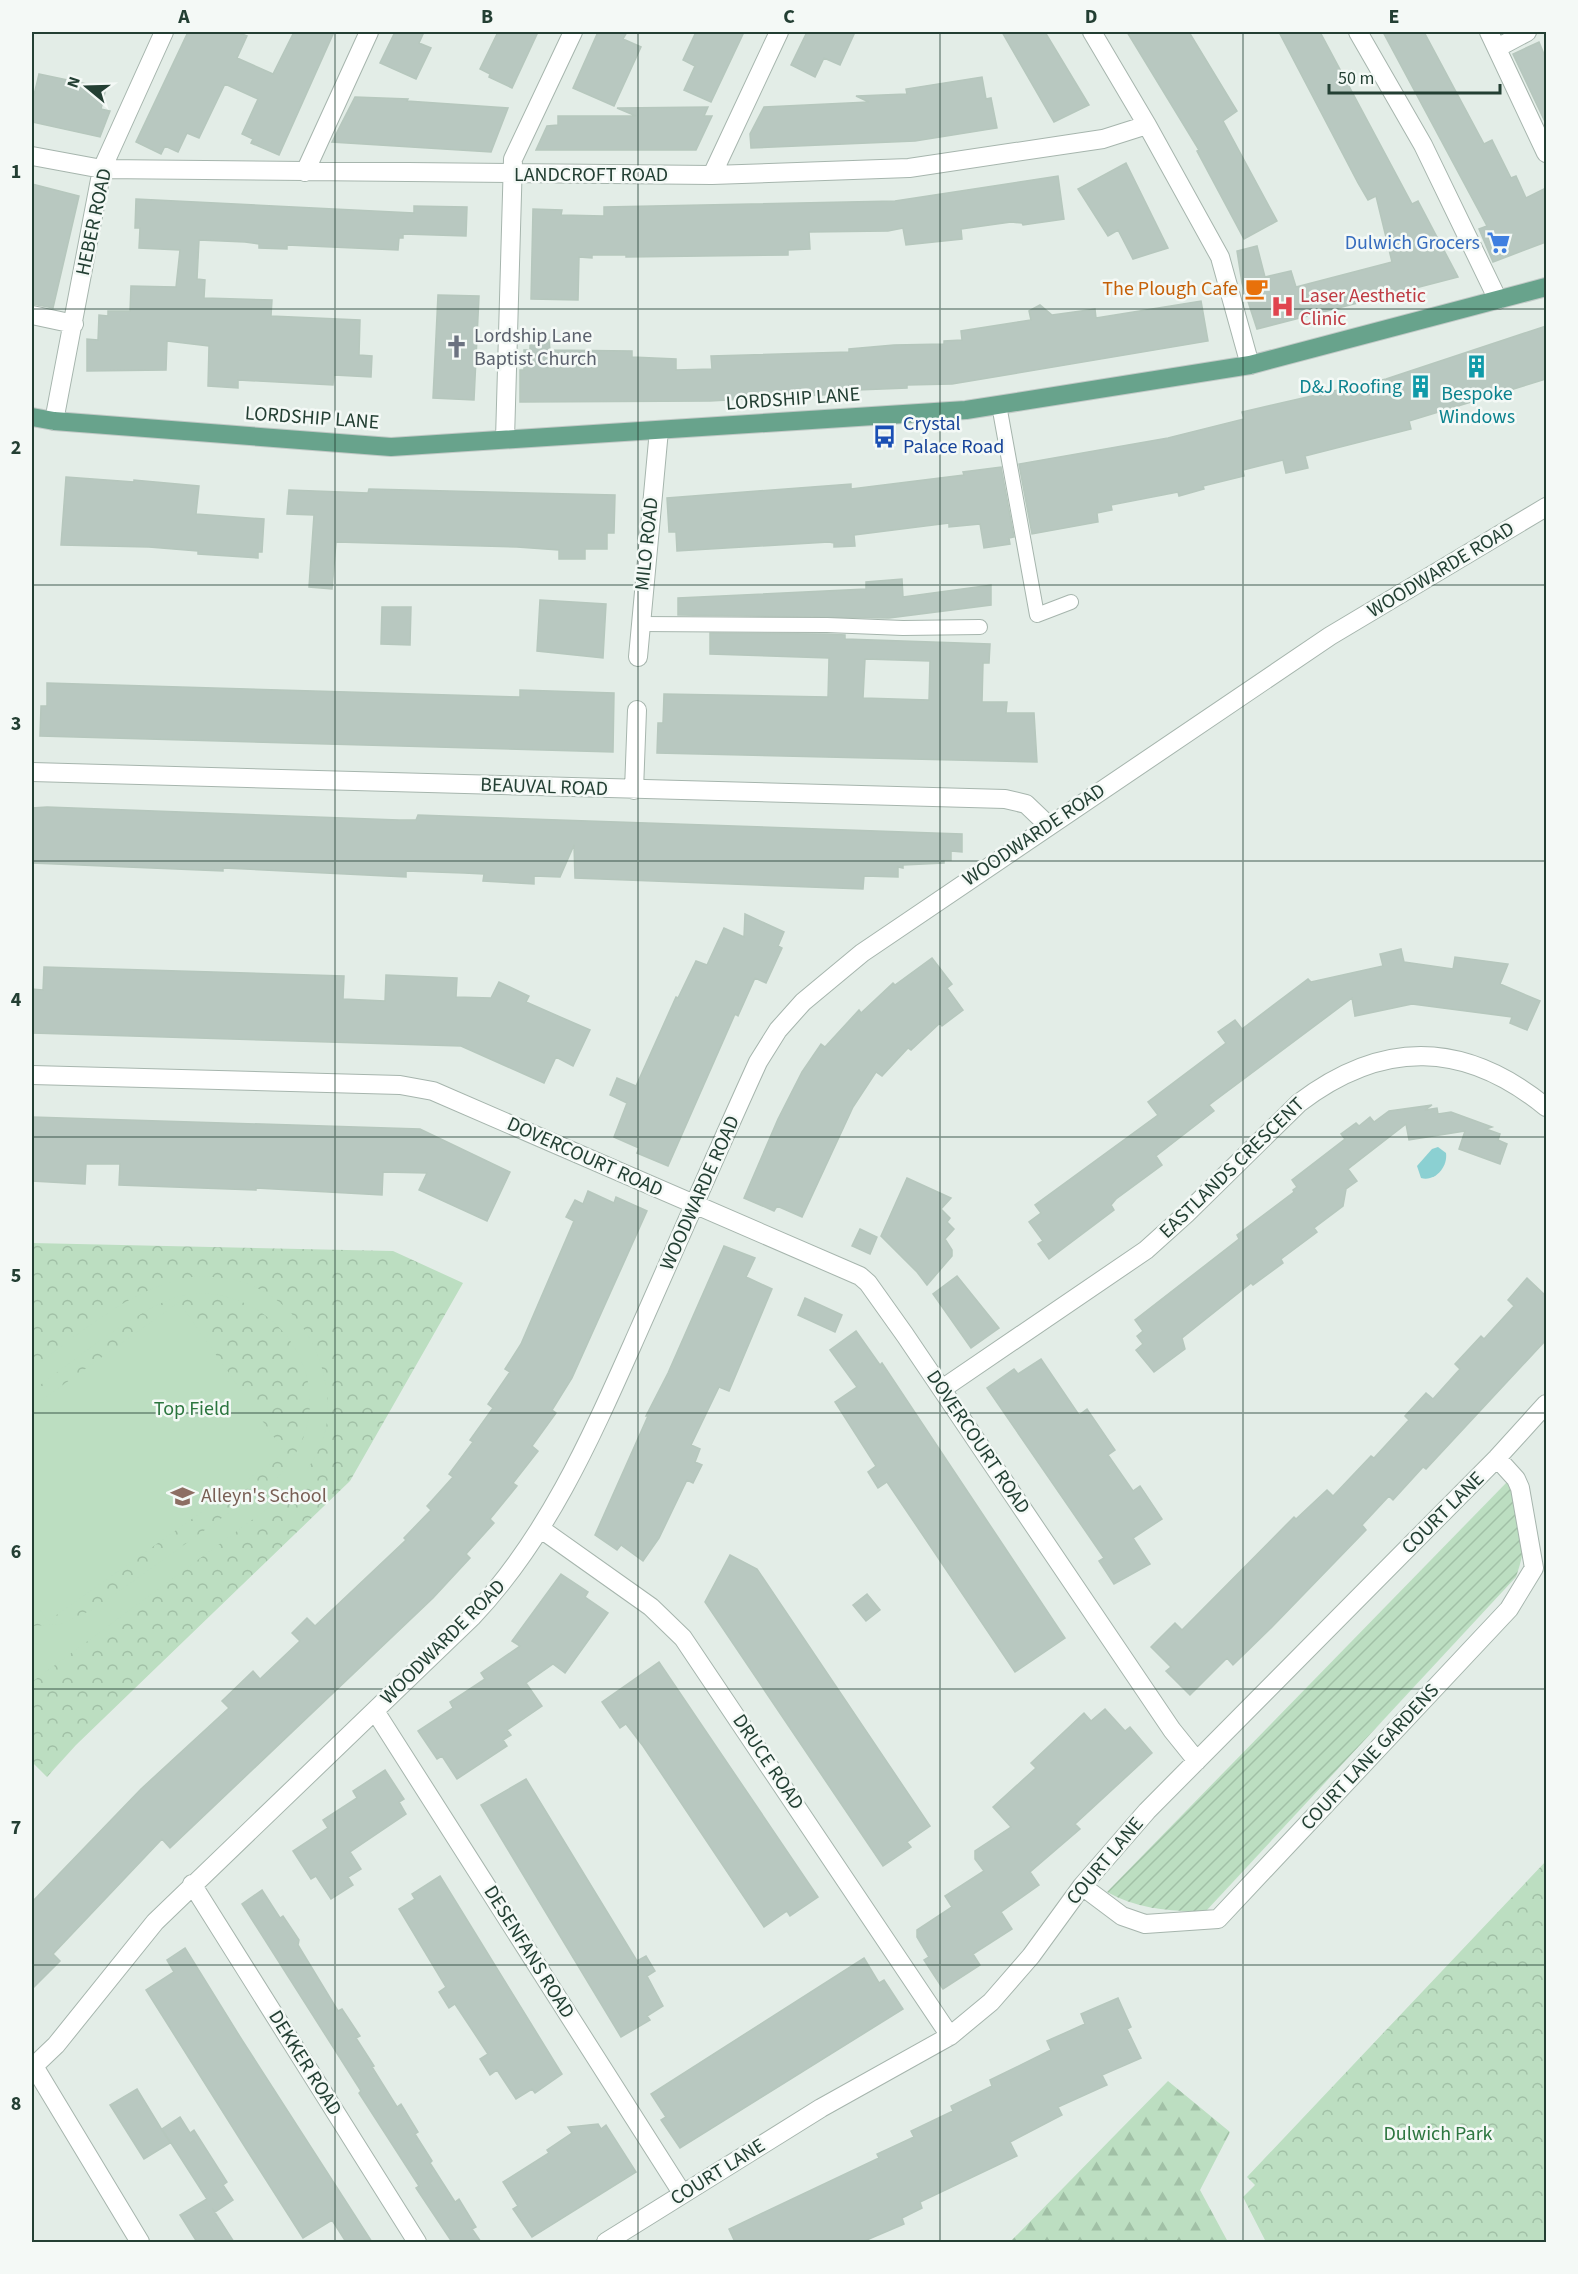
<svg xmlns="http://www.w3.org/2000/svg" width="1578" height="2274" font-family="'Source Sans 3',sans-serif">
<style>
.forest{fill:url(#forest-firs)}
.park{fill:url(#park-crowns)}
.garden{fill:url(#garden-furrows)}
.pitch{fill:#bcdec1}
.water{fill:#8bd0d2}
.building{fill:#b8c8c0;stroke:#b6c7bd;stroke-width:1.5;fill-rule:evenodd}
.lines{fill:none;stroke-linecap:round;stroke-linejoin:round}
.service-casing{stroke:#a6b5ad;stroke-width:16}
.minor-casing{stroke:#a6b5ad;stroke-width:20}
.primary-casing{stroke:#c1c9c6;stroke-width:20}
.service{stroke:#fff;stroke-width:14}
.minor{stroke:#fff;stroke-width:18}
.primary{stroke:#68a38c;stroke-width:18}
.grid{fill:none;stroke:#233f33;stroke-width:1.5;stroke-opacity:0.55}
.labels{text-anchor:middle;dominant-baseline:central;stroke-width:5;stroke-linejoin:round;paint-order:stroke}
.street-label{font-size:20px;fill:#233f33;stroke:#f4f9f6}
.shop-label{font-size:20px;fill:#366cbe;stroke:#f4f9f6;text-anchor:end}
.food-label{font-size:20px;fill:#c56008;stroke:#f4f9f6;text-anchor:end}
.health-label{font-size:20px;fill:#be3a42;stroke:#f4f9f6;text-anchor:start}
.worship-label{font-size:20px;fill:#5b616d;stroke:#f4f9f6;text-anchor:start}
.culture-label{font-size:20px;fill:#0d838f;stroke:#f4f9f6;text-anchor:end}
.transit-label{font-size:20px;fill:#164399;stroke:#f4f9f6;text-anchor:start}
.park-label{font-size:20px;fill:#2c763f;stroke:#f4f9f6}
.education-label{font-size:20px;fill:#785e54;stroke:#f4f9f6;text-anchor:start}
.neatline{fill:none;stroke:#233f33;stroke-width:2}
.grid-label{font-size:20px;text-anchor:middle;font-weight:bold;fill:#233f33}
</style>
<defs>
<pattern id="forest-firs" width="22" height="20" patternUnits="userSpaceOnUse" patternTransform="scale(1.5)"><rect width="22" height="20" fill="#bcdec1"/><path d="M5 1l3.5 6h-7zM16 11l3.5 6h-7z" fill="#a1c0a6"/></pattern>
<pattern id="park-crowns" width="20" height="18" patternUnits="userSpaceOnUse" patternTransform="scale(1.5)"><rect width="20" height="18" fill="#bcdec1"/><path d="M2 6a3 3 0 1 1 6 0M12 15a3 3 0 1 1 6 0" fill="none" stroke="#a1c0a6"/></pattern>
<pattern id="garden-furrows" width="10" height="10" patternUnits="userSpaceOnUse" patternTransform="scale(1.5)"><rect width="10" height="10" fill="#bcdec1"/><path d="M-1 1l2-2M0 10L10 0M9 11l2-2" fill="none" stroke="#a1c0a6"/></pattern>
</defs>
<rect width="100%" height="100%" fill="#e3ede7"/>
<!-- forest -->
<path class="forest" d="M1168,2081L1230,2132L1200,2190L1228,2242H1010Z"/>
<!-- park -->
<path class="park" d="M32,1243L393,1251L463,1283L350,1481L76,1745L47,1777L32,1762Z
M1546,1861V2242H1266L1243,2197L1255,2185L1247,2177Z"/>
<!-- garden -->
<path class="garden" d="M1507,1482C1526,1521 1530,1535 1516,1577L1206,1911C1171,1912 1138,1909 1107,1892Z"/>
<!-- pitch -->
<path class="pitch" d="M198,1276C214,1277 232,1278 248,1284C302,1304 333,1365 327,1421C324,1449 305,1475 286,1495L32,1682V1651L41,1645L32,1643V1626L61,1624L94,1609L275,1480C291,1463 304,1444 308,1421C322,1351 259,1287 190,1294C147,1299 69,1365 32,1391V1368C83,1332 134,1284 198,1276Z
M179,1302L285,1453L48,1621L32,1599V1407Z"/>
<!-- water -->
<path class="water" d="M1438,1147L1446,1153C1448,1167 1435,1182 1421,1178L1417,1166L1432,1149Z"/>
<!-- building -->
<path class="building" d="M188,32H237L247,36L237,58L273,74L294,32H334L279,155L251,143L253,139L242,134L258,99L225,84L199,138L187,133L178,152L165,146L161,154L136,142Z
M395,32H424L419,43L431,48L416,79L380,63Z
M498,32H538L512,88L489,77L490,74L480,69Z
M598,32H627L623,39L641,47L614,106L573,88Z
M696,32H744L711,102L684,90L695,66L683,60Z
M807,32H855L840,65L824,58L815,77L791,65Z
M1002,32H1045L1089,105L1054,122Z
M1127,32H1189L1237,111L1223,121L1277,221L1244,239L1197,151L1199,150Z
M1279,32H1320L1412,204L1418,201L1458,277L1257,329L1242,283L1237,251L1257,246L1265,277L1291,271L1296,287L1392,262L1376,196L1368,200L1358,183Z
M1383,32H1424L1484,144L1492,140L1511,178L1516,176L1526,198L1546,188V242L1493,262L1479,229L1487,226Z
M1539,42L1546,59V124L1513,54Z
M39,74L106,88L101,109L110,111L100,137L32,122V95H34Z
M982,77L986,99L991,98L997,128L915,141L751,148L750,134L764,107L869,102L856,96L907,94L906,89Z
M355,97L408,99L407,101L508,108L491,152L332,142Z
M708,107L704,116H712L696,150H536L547,126L558,125V116H636L617,108Z
M1126,163L1168,248L1133,259L1118,230L1108,236L1078,189Z
M1058,176L1064,219L1023,225L1022,223L1011,222L961,229L962,239L906,245L903,228L888,231L809,232L810,249L788,250V255L626,257V255H592V258L579,257L578,300L531,299L533,209L562,210L561,215L604,216V207L895,201Z
M32,184L79,196L53,308L32,304Z
M136,199L414,213V206L467,207L466,236L403,234V238H399L398,250L287,245V249L259,248V244L245,242L199,240L197,279L205,280L204,298L272,300L271,316L360,320L359,355L372,356L371,377L334,375L333,385L238,380V388L208,386L209,346L167,341L166,370L87,371V339L98,340L99,315L108,316V311H130L131,286L176,287L180,250L139,248L140,228H135Z
M438,295L479,296L474,400L433,398Z
M1201,301L1208,341L952,384L907,385V388L857,390V393L710,401L520,402V370H524V350H530V340H549L550,350L632,351V357L676,359V370L712,369L711,356L849,352V349L894,345L944,344V341L962,340L961,331L1031,320L1029,311L1040,305L1052,315L1095,309L1096,318Z
M1546,326V379L1409,421L1411,429L1305,456L1308,468L1286,473L1283,460L1243,470L1244,476L1203,486L1204,489L1179,496L1178,492L1111,505L1112,510L1097,513L1098,522L1032,534L1019,464L1168,438L1244,419L1242,412L1386,379Z
M1001,467L1014,537L1009,538L1010,544L984,548L980,524L949,527V523L854,535L855,546L834,547V543L829,542L677,551L676,532H669L667,498L851,484V489L964,475L963,472Z
M66,477L134,482V480L199,486L196,514L264,519L262,552H258V558L198,554V551L149,547L61,545Z
M369,489L615,495L614,533H607V549H585V559H559V550L517,547L336,542L332,589L309,587L314,515L287,514L289,490L368,493Z
M902,579L903,597L991,585V605L889,618L678,615V598L866,589V582Z
M540,600L606,604L603,658L537,651Z
M382,607H411L410,645L381,644Z
M710,633L827,634L845,635V639L990,644L989,663H983L982,702H1007L1006,713H1034L1037,762L657,753L658,723H663L664,694L828,697L829,658L710,654ZM865,659L930,661L929,700L863,698Z
M47,683L520,697V690L614,693L613,752L40,736L41,706H47Z
M47,807L399,820H416L418,815L962,834V852L951,851V860H944V863L903,865V868L898,867V877L864,876L863,889L575,878L574,845L560,877L534,876V884L483,881L484,874L464,873L406,871V877L386,876L223,868V871L32,863V808Z
M745,914L784,932L778,946L782,948L766,983L755,978L738,1016L735,1014L668,1166L637,1153L639,1148L614,1137L627,1103L610,1095L617,1078L636,1086L676,997L678,998L696,961L707,965L724,928L744,937Z
M1401,949L1404,962L1453,969L1455,957L1508,964L1500,984L1540,1001L1527,1030L1510,1023L1512,1017L1412,1004L1355,1016L1352,998L1209,1105L1214,1111L1156,1156L1162,1165L1116,1199L1111,1205L1114,1210L1049,1259L1038,1244L1043,1241L1029,1222L1041,1213L1035,1205L1158,1115L1148,1102L1226,1043L1218,1032L1235,1020L1242,1029L1308,979L1311,982L1383,966L1380,954Z
M932,958L952,984L947,988L963,1010L942,1026L940,1023L911,1050L908,1048L882,1076L876,1072L853,1107L802,1217L777,1206L774,1211L744,1198L778,1119L802,1072L821,1044L825,1047L859,1010L861,1013L893,983L895,985Z
M44,967L344,976L343,999L385,1001L386,975L457,978L456,997L491,998L499,982L529,996L526,1002L590,1030L573,1066L556,1057L544,1083L461,1046L32,1033V989L43,990Z
M1432,1105L1425,1110L1437,1108L1438,1114L1451,1112L1492,1127L1486,1129L1500,1134L1498,1140L1507,1144L1500,1164L1459,1149L1465,1131L1409,1140L1406,1124L1348,1169L1357,1181L1346,1189L1343,1206L1314,1228L1317,1232L1281,1259L1283,1263L1253,1285L1251,1283L1182,1338L1185,1349L1154,1372L1136,1350L1143,1344L1137,1336L1143,1331L1135,1320L1239,1239L1237,1235L1294,1192L1293,1190L1297,1187L1292,1180L1345,1139L1341,1134L1356,1123L1359,1126L1370,1117L1374,1122L1389,1111Z
M32,1117L420,1129L510,1172L487,1221L419,1190L427,1173L383,1172L382,1195L256,1188V1190L119,1185L120,1164H86L85,1184L32,1181Z
M907,1178L951,1198L941,1209L950,1218L947,1222L954,1229L945,1239L952,1250V1256L927,1285L917,1272L881,1236Z
M588,1191L614,1203L616,1197L647,1211L572,1378L552,1410L556,1413L532,1446L538,1451L513,1483L517,1486L490,1519L494,1523L466,1554L470,1558L433,1598L170,1848L162,1839L53,1954L60,1961L32,1989V1902L141,1789L229,1708L222,1701L253,1671L260,1679L300,1641L292,1633L307,1618L315,1626L406,1540L404,1538L431,1510L427,1506L453,1477L449,1474L473,1442L470,1440L493,1408L488,1404L510,1372L505,1369L521,1344L574,1221L566,1217L575,1200L583,1204Z
M860,1229L877,1237L870,1254L852,1246Z
M724,1246L755,1258L746,1277L772,1289L729,1391L719,1387L691,1445L700,1449L695,1462L702,1465L693,1483L687,1480L659,1538L643,1561L621,1545L617,1550L595,1535L648,1416H646L668,1373Z
M957,1276L999,1328L971,1348L933,1294Z
M1527,1278L1546,1296V1340L1426,1469L1423,1467L1393,1500L1389,1496L1362,1525L1366,1530L1272,1627L1233,1665L1227,1658L1190,1695L1166,1671L1171,1667L1151,1647L1175,1623L1182,1630L1294,1517L1296,1519L1327,1490L1333,1496L1371,1456L1374,1458L1409,1420L1405,1416L1426,1393L1433,1399L1460,1369L1455,1364L1481,1336L1484,1339L1514,1306L1508,1300Z
M805,1298L842,1315L835,1332L798,1315Z
M856,1331L880,1365L882,1363L1065,1638L1015,1672L887,1482L878,1488L868,1472L876,1466L835,1402L857,1387L830,1350Z
M1041,1359L1079,1415L1087,1409L1115,1450L1108,1455L1133,1491L1140,1486L1162,1519L1133,1538L1150,1564L1114,1584L1099,1561L1104,1558L987,1388L1014,1369L1018,1374Z
M730,1555L757,1569L930,1826L907,1842L911,1847L883,1866L705,1602Z
M561,1574L588,1592L585,1597L608,1613L565,1673L553,1664L526,1683L542,1706L507,1730L511,1735L503,1740L507,1746L457,1779L442,1756L437,1759L418,1731L453,1708L450,1702L485,1679L481,1673L520,1646L512,1641Z
M867,1594L880,1610L866,1621L853,1605Z
M659,1662L818,1897L790,1916L787,1911L764,1927L643,1746L626,1724L620,1728L602,1702Z
M1105,1709L1125,1731L1130,1727L1152,1753L1075,1824L1080,1829L1030,1872L1039,1885L1001,1912L1012,1929L973,1954L980,1965L943,1989L924,1960L929,1957L917,1937V1930L952,1907L945,1896L984,1871L975,1859V1851L1011,1827L993,1807L1036,1768L1031,1763L1084,1713L1091,1721Z
M385,1770L404,1799L399,1802L406,1814L350,1852L361,1869L348,1877L353,1885L331,1899L316,1876L311,1879L293,1851L328,1828L323,1820L357,1798L353,1791Z
M526,1779L637,1961L646,1956L655,1971L647,1976L663,2006L647,2016L650,2020L621,2037L481,1805Z
M440,1876L562,2074L535,2093L532,2089L516,2099L497,2070L490,2075L480,2059L488,2054L455,2004L449,2008L439,1992L446,1987L399,1909L415,1899L412,1894Z
M262,1890L280,1918L283,1916L299,1940L298,1945L338,2011L342,2009L360,2036L356,2038L374,2066L372,2067L397,2107L401,2104L418,2132L415,2134L432,2161L430,2163L455,2202L459,2199L476,2227L472,2229L481,2242H452L416,2188L419,2186L359,2093L361,2091L242,1904Z
M185,1948L242,2040L372,2242H346L332,2220L303,2238L245,2147L146,1990L174,1972L167,1960Z
M864,1958L879,1983L884,1980L903,2009L680,2148L661,2120L666,2117L651,2094Z
M1118,1998L1131,2027L1127,2029L1141,2058L1102,2075L1107,2085L1058,2107L1062,2115L1010,2142L1017,2156L920,2202L922,2208L902,2218L904,2224L862,2242H735L729,2229L879,2158L877,2154L914,2137L911,2131L953,2111L951,2106L992,2086L990,2080L1051,2050L1047,2041L1085,2024L1081,2014Z
M137,2089L170,2143L144,2159L110,2105Z
M180,2117L190,2133L194,2130L227,2182L223,2185L233,2200L215,2212L212,2208L234,2242H197L180,2215L207,2199L162,2129Z
M598,2124L601,2129L606,2125L636,2172L532,2237L513,2209L518,2206L503,2182L549,2153L547,2150L572,2133L568,2127Z"/>
<g class="lines">
<defs>
<path id="service" d="M999,405L1037,615L1071,602
M640,624L827,625L903,628L980,627"/>
<path id="minor" d="M1092,32L1147,125L1220,257L1250,365
M1358,32L1423,145L1498,300
M1489,32L1546,153
M1497,48L1527,32
M32,156L102,169L712,175L909,168L1103,139L1147,125
M305,172L369,32
M712,175L779,32
M32,315L74,324
M54,421L102,169L164,32
M505,439L513,159L573,32
M638,657L659,430
M32,772L1005,799L1026,804L1048,825
M634,790L637,710
M32,1075L400,1085L433,1091L860,1276L868,1283L905,1335L1172,1730L1197,1761
M942,1389L1146,1250L1186,1214L1299,1103C1383,1039 1465,1041 1546,1107
M541,1529L651,1607L683,1638L950,2036
M375,1711L682,2193
M192,1884L417,2242
M1082,1886L1122,1916L1145,1924L1218,1919L1509,1609L1534,1568L1520,1488L1516,1479L1497,1458
M32,2063L140,2242
M34,2066L56,2045L155,1922L472,1617C549,1536 593,1433 638,1332C678,1242 717,1152 758,1062L778,1030L803,1002L862,953L1330,636L1546,507
M606,2242L821,2108L950,2036L991,2002L1031,1956L1082,1886L1147,1811L1497,1458L1546,1404"/>
<path id="primary" d="M32,417L54,421L391,447L966,410L1250,365L1546,287"/>
</defs>
<!-- service casing -->
<use href="#service" class="service-casing"/>
<!-- minor casing -->
<use href="#minor" class="minor-casing"/>
<!-- primary casing -->
<use href="#primary" class="primary-casing"/>
<!-- service -->
<use href="#service" class="service"/>
<!-- minor -->
<use href="#minor" class="minor"/>
<!-- primary -->
<use href="#primary" class="primary"/>
</g>
<!-- grid -->
<path class="grid" d="M335,32V2242M638,32V2242M940,32V2242M1243,32V2242M32,309H1546M32,585H1546M32,861H1546M32,1137H1546M32,1413H1546M32,1689H1546M32,1965H1546"/>
<!-- icons -->
<defs>
<symbol id="supermarket-bare" viewBox="-9 -9 18 18"><path d="M-6-5.5h2.5l.6 2H6L4.5 2H-2.5L-4.4-4H-6ZM-1.5 3.2a1.3 1.3 0 1 0 .1 0ZM3 3.2a1.3 1.3 0 1 0 .1 0Z" fill="#3f7fe0" stroke="#f4f9f6" stroke-width="2.5" paint-order="stroke"/></symbol>
<symbol id="cafe-bare" viewBox="-9 -9 18 18"><path d="M-5.5-4.5H6V0H3Q3 3.5 0 3.5H-2.5Q-5.5 3.5-5.5 0ZM3-3.2v2h1.7v-2ZM-6 4.5H4V6H-6Z" fill="#e8710a" stroke="#f4f9f6" stroke-width="2.5" paint-order="stroke"/></symbol>
<symbol id="hospital-bare" viewBox="-9 -9 18 18"><path d="M-5-5h3v3.5h4V-5h3V5h-3V1.5h-4V5h-3Z" fill="#e0444e" stroke="#f4f9f6" stroke-width="2.5" paint-order="stroke"/></symbol>
<symbol id="church-bare" viewBox="-9 -9 18 18"><path d="M-1.2-6h2.4v3.5h3.3v2.4h-3.3V6h-2.4V-.1h-3.3v-2.4h3.3Z" fill="#6b7280" stroke="#f4f9f6" stroke-width="2.5" paint-order="stroke"/></symbol>
<symbol id="building-bare" viewBox="-9 -9 18 18"><path d="M-4-6H4V6H1V3H-1V6H-4ZM-2.5-4.3h1.7v1.8h-1.7ZM.8-4.3h1.7v1.8H.8ZM-2.5-1h1.7V.8h-1.7ZM.8-1h1.7V.8H.8Z" fill="#0f9aa8" stroke="#f4f9f6" stroke-width="2.5" paint-order="stroke"/></symbol>
<symbol id="bus-bare" viewBox="-9 -9 18 18"><path d="M-5-6H5V4H4V6H2V4H-2V6H-4V4H-5ZM-3.5-4V0h7V-4ZM-3.5 1.2v1.5H-2V1.2ZM2 1.2v1.5H3.5V1.2Z" fill="#1a4fb4" stroke="#f4f9f6" stroke-width="2.5" paint-order="stroke"/></symbol>
<symbol id="school-bare" viewBox="-9 -9 18 18"><path d="M0-5L7-2L0 1L-7-2ZM-4 1L0 2.5L4 1V4Q0 6-4 4Z" fill="#8d6e63" stroke="#f4f9f6" stroke-width="2.5" paint-order="stroke"/></symbol>
</defs>
<g fill-rule="evenodd">
<use href="#supermarket-bare" x="1482" y="226" width="33" height="33"/>
<use href="#cafe-bare" x="1240" y="272" width="33" height="33"/>
<use href="#hospital-bare" x="1266" y="290" width="33" height="33"/>
<use href="#church-bare" x="440" y="330" width="33" height="33"/>
<use href="#building-bare" x="1460" y="350" width="33" height="33"/>
<use href="#building-bare" x="1404" y="370" width="33" height="33"/>
<use href="#bus-bare" x="868" y="420" width="33" height="33"/>
<use href="#school-bare" x="166" y="1480" width="33" height="33"/>
</g>
<g class="labels">
<!-- street labels -->
<g class="street-label">
<text x="591" y="175">LANDCROFT ROAD</text>
<text transform="translate(94 222) rotate(-78)">HEBER ROAD</text>
<text transform="translate(793 399) rotate(-4)">LORDSHIP LANE</text>
<text transform="translate(312 418) rotate(4)">LORDSHIP LANE</text>
<text transform="translate(647 544) rotate(-84)">MILO ROAD</text>
<text transform="translate(1441 570) rotate(-31)">WOODWARDE ROAD</text>
<text transform="translate(544 787) rotate(2)">BEAUVAL ROAD</text>
<text transform="translate(1034 835) rotate(-34)">WOODWARDE ROAD</text>
<text transform="translate(585 1157) rotate(24)">DOVERCOURT ROAD</text>
<text transform="translate(1232 1168) rotate(-44)">EASTLANDS CRESCENT</text>
<text transform="translate(700 1193) rotate(-66)">WOODWARDE ROAD</text>
<text transform="translate(978 1442) rotate(56)">DOVERCOURT ROAD</text>
<text transform="translate(1443 1513) rotate(-45)">COURT LANE</text>
<text transform="translate(443 1642) rotate(-45)">WOODWARDE ROAD</text>
<text transform="translate(1370 1757) rotate(-47)">COURT LANE GARDENS</text>
<text transform="translate(768 1762) rotate(56)">DRUCE ROAD</text>
<text transform="translate(1105 1861) rotate(-50)">COURT LANE</text>
<text transform="translate(529 1952) rotate(58)">DESENFANS ROAD</text>
<text transform="translate(305 2063) rotate(58)">DEKKER ROAD</text>
<text transform="translate(718 2172) rotate(-32)">COURT LANE</text>
</g>
<!-- shop labels -->
<g class="shop-label">
<text x="1480" y="243">Dulwich Grocers</text>
</g>
<!-- food labels -->
<g class="food-label">
<text x="1238" y="289">The Plough Cafe</text>
</g>
<!-- health labels -->
<g class="health-label">
<text x="1300" y="296">Laser Aesthetic<tspan x="1300" dy="23">Clinic</tspan></text>
</g>
<!-- worship labels -->
<g class="worship-label">
<text x="474" y="336">Lordship Lane<tspan x="474" dy="23">Baptist Church</tspan></text>
</g>
<!-- culture labels -->
<g class="culture-label">
<text x="1402" y="387">D&amp;J Roofing</text>
<text x="1477" y="394" text-anchor="middle">Bespoke<tspan x="1477" dy="23">Windows</tspan></text>
</g>
<!-- transit labels -->
<g class="transit-label">
<text x="903" y="424">Crystal<tspan x="903" dy="23">Palace Road</tspan></text>
</g>
<!-- park labels -->
<g class="park-label">
<text x="192" y="1409">Top Field</text>
<text x="1438" y="2134">Dulwich Park</text>
</g>
<!-- education labels -->
<g class="education-label">
<text x="201" y="1496">Alleyn's School</text>
</g>
</g>
<!-- border -->
<rect width="1578" height="2274" fill="none" stroke="#f4f9f6" stroke-width="66"/>
<!-- north arrow -->
<g transform="translate(87 87) rotate(289)" stroke="#f4f9f6" stroke-width="4.5" paint-order="stroke">
<path d="M0-4.5L10 22L0 15L-10 22Z" fill="#233f33"/>
<text y="-9" font-size="16" font-weight="bold" text-anchor="middle" fill="#233f33">N</text>
</g>
<!-- scale -->
<path d="M1329 84v9h171v-9" fill="none" stroke="#233f33" stroke-width="3"/>
<text x="1338" y="84" font-size="18" fill="#233f33" stroke="#f4f9f6" stroke-width="4.5" paint-order="stroke">50 m</text>
<rect x="33" y="33" width="1512" height="2208" class="neatline"/>
<g class="grid-label">
<text x="184" y="23">A</text>
<text x="487" y="23">B</text>
<text x="789" y="23">C</text>
<text x="1091" y="23">D</text>
<text x="1394" y="23">E</text>
<text x="16" y="178">1</text>
<text x="16" y="454">2</text>
<text x="16" y="730">3</text>
<text x="16" y="1006">4</text>
<text x="16" y="1282">5</text>
<text x="16" y="1558">6</text>
<text x="16" y="1834">7</text>
<text x="16" y="2110">8</text>
</g>
</svg>
